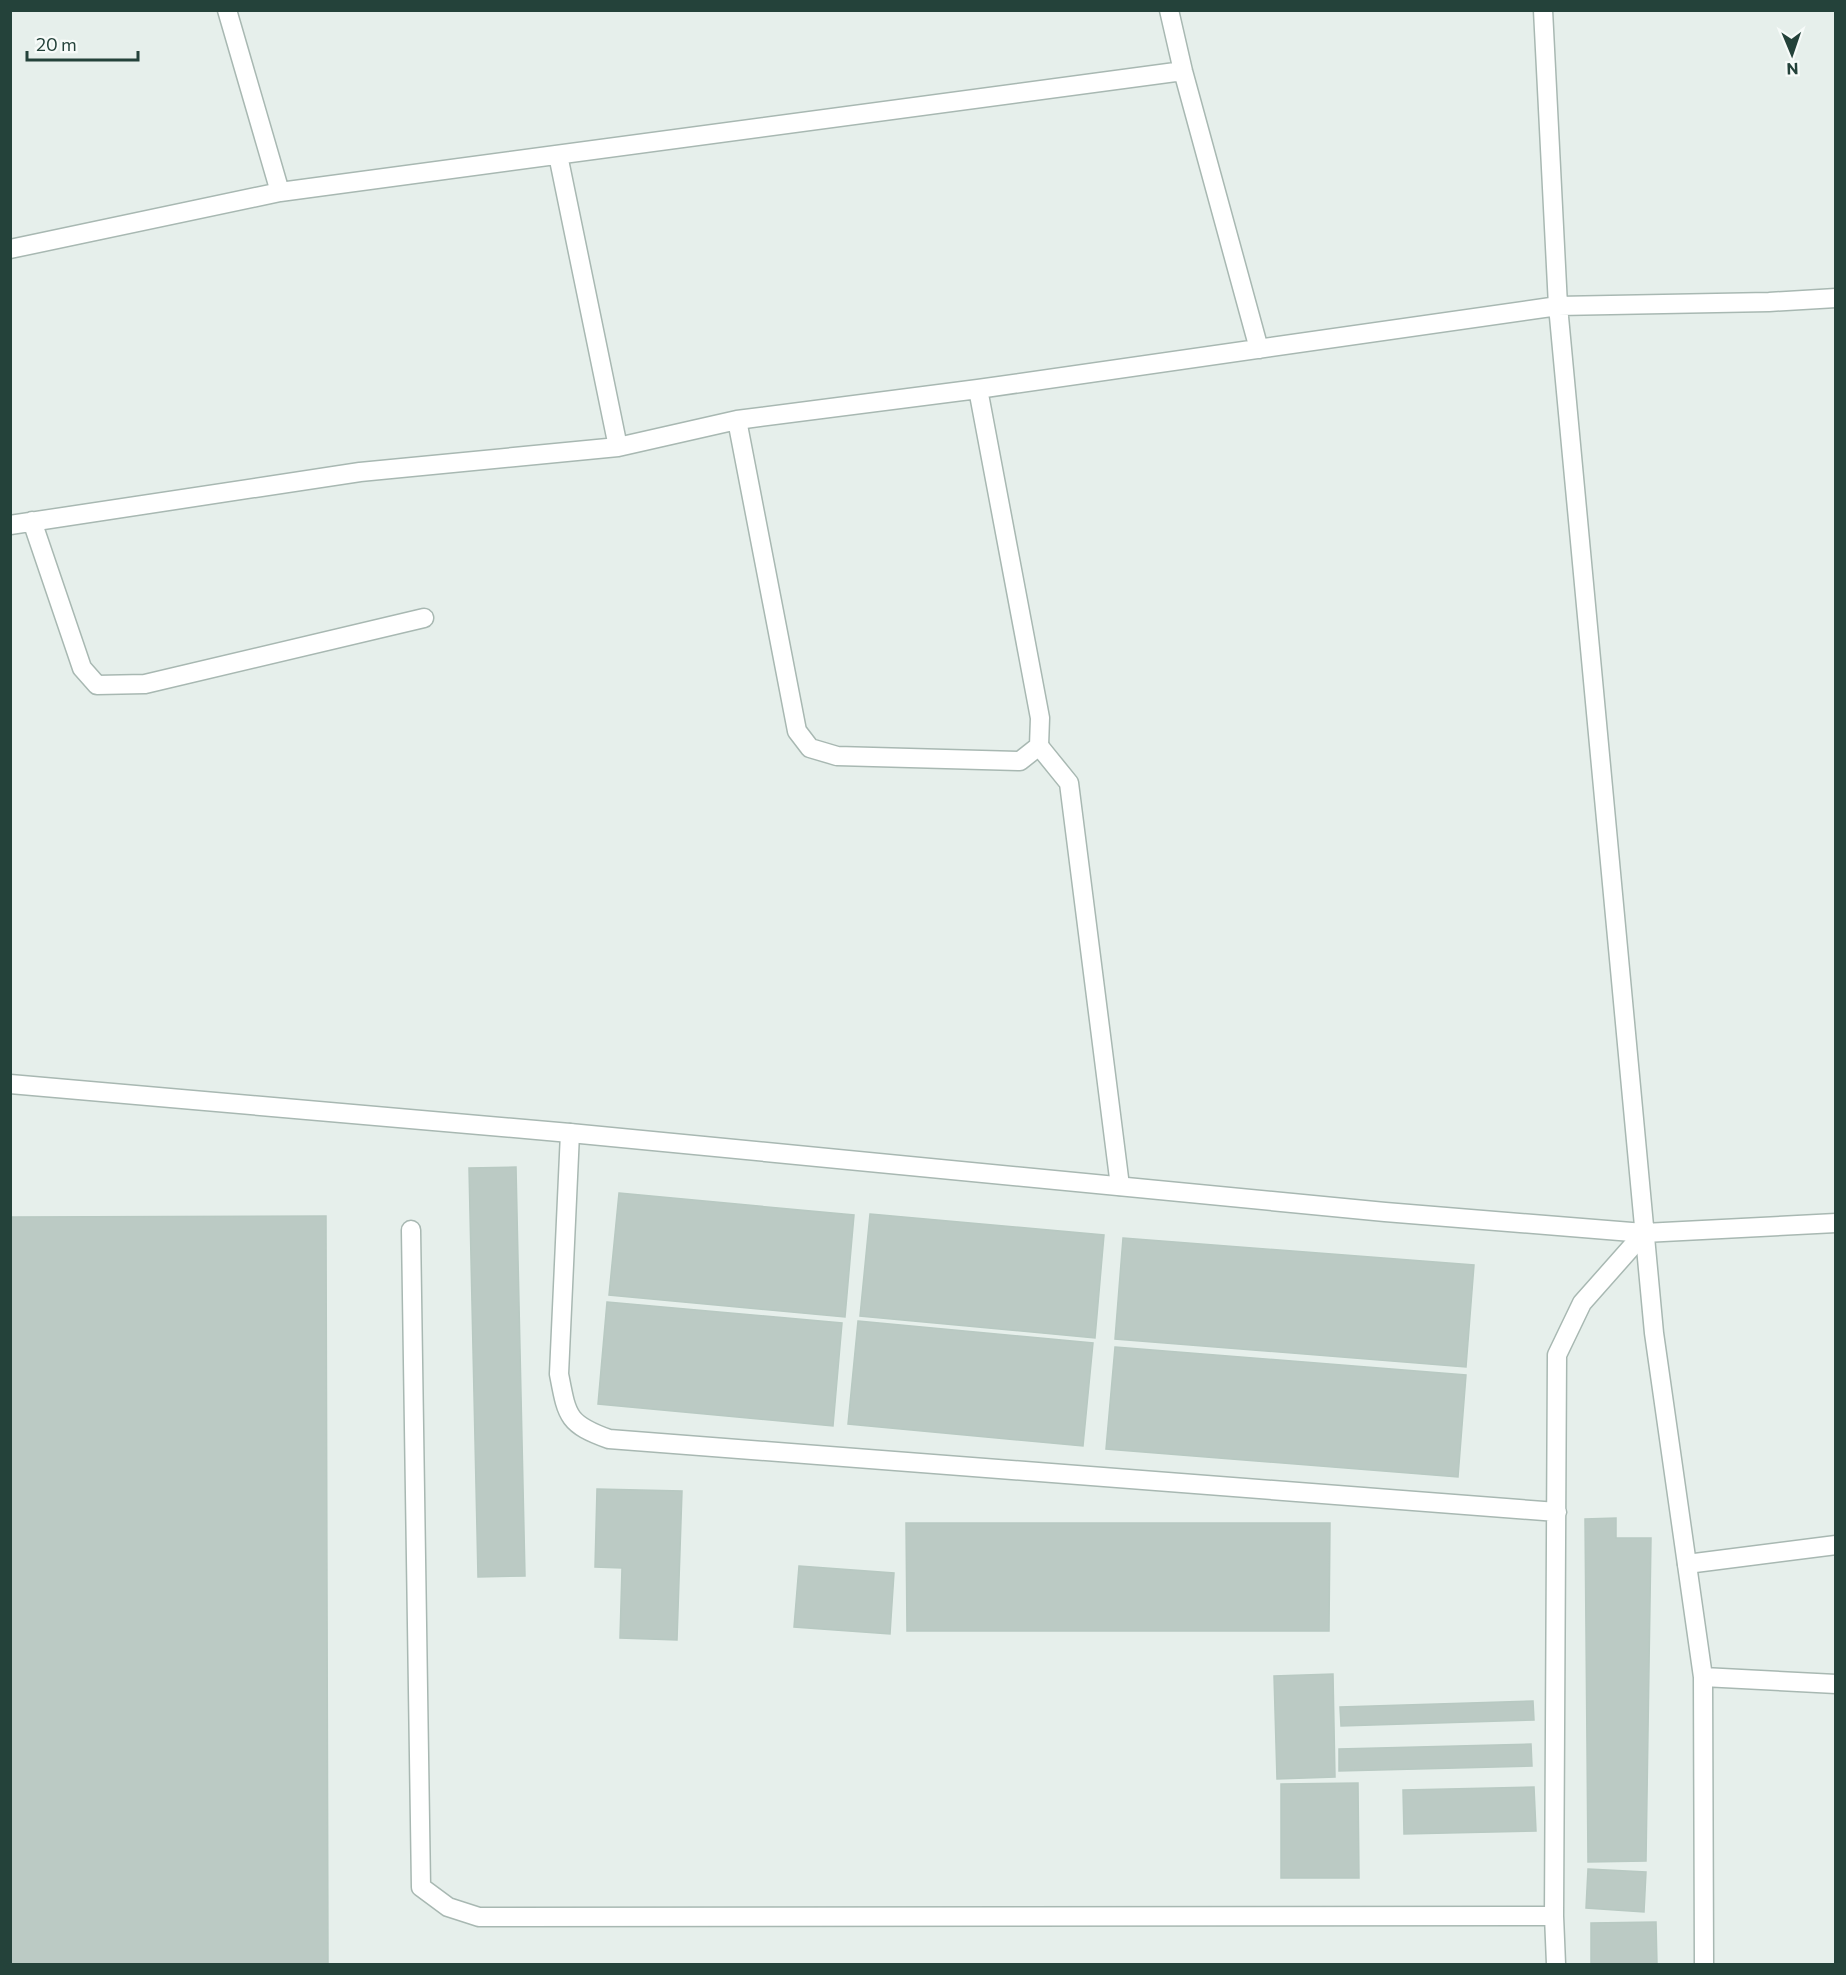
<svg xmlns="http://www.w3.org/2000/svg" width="1846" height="1975" font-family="Commissioner,sans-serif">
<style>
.building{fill:#bbcac4;stroke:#b8c9c2;stroke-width:1.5}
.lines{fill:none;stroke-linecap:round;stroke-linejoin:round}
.service-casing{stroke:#a8b8b2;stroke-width:21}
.minor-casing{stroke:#a8b8b2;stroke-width:21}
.service{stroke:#fff;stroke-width:18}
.minor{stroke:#fff;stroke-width:18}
</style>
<rect width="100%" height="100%" fill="#e6efeb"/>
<!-- building -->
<path class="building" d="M516,1167L525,1576L478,1577L469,1168Z
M619,1193L854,1215L845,1317L609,1295Z
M870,1214L1104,1235L1095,1338L860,1316Z
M326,1216L328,1964H10V1217Z
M1123,1238L1474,1265L1466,1367L1115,1339Z
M607,1302L842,1323L833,1426L598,1404Z
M858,1321L1093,1343L1083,1446L848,1424Z
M1115,1347L1466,1375L1458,1477L1106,1449Z
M597,1489L682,1491L677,1640L620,1638L622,1568L595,1567Z
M1616,1518V1538H1651L1646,1861L1588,1862L1585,1519Z
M906,1523H1330L1329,1631H907Z
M799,1566L894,1573L890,1634L794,1627Z
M1333,1674L1335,1777L1277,1779L1274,1676Z
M1533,1701L1534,1720L1341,1726L1340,1707Z
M1531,1744L1532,1766L1339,1771V1749Z
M1358,1783L1359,1878H1281V1784Z
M1534,1787L1536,1831L1404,1834L1403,1790Z
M1588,1869L1646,1872L1644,1912L1586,1908Z
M1656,1922L1657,1964H1591V1923Z"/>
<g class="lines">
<defs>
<path id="service" d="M1039,746L1069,783L1120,1186
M570,1133L559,1374C567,1416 567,1424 609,1439L1557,1512
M411,1230L421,1887L448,1907L479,1917L1554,1916L1557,1355L1582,1303L1644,1233
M1687,1564L1836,1545
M1554,1916L1556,1964"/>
<path id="minor" d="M227,10L280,192
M1169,10L1183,71L1259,349
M1543,10L1558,306L1654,1333L1703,1677L1704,1964
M558,155L618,447
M10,249L280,192L1183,71
M737,420L797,731L810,748L837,756L1020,761L1039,746L1040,718L978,389
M32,521L82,668L97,685L145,684L424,618
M10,525L360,472L618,447L737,420L978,389L1558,306L1769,302L1836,298
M10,1084L570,1133L1385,1212L1644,1233L1836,1223
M1703,1677L1836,1684"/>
</defs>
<!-- service casing -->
<use href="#service" class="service-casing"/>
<!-- minor casing -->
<use href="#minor" class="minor-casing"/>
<!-- service -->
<use href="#service" class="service"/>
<!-- minor -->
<use href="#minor" class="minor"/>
</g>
<!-- border -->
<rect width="1846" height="1975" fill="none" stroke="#24423a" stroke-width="24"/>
<!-- north arrow -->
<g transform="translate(1792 54) rotate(178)" stroke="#f7fbf9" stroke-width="4.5" paint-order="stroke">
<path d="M0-4.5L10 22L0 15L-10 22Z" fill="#24423a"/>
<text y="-9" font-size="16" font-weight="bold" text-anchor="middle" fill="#24423a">N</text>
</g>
<!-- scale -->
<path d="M27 51v9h111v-9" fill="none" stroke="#24423a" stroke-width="3"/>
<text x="36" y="51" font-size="18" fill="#24423a" stroke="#f7fbf9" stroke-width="4.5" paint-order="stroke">20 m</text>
</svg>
